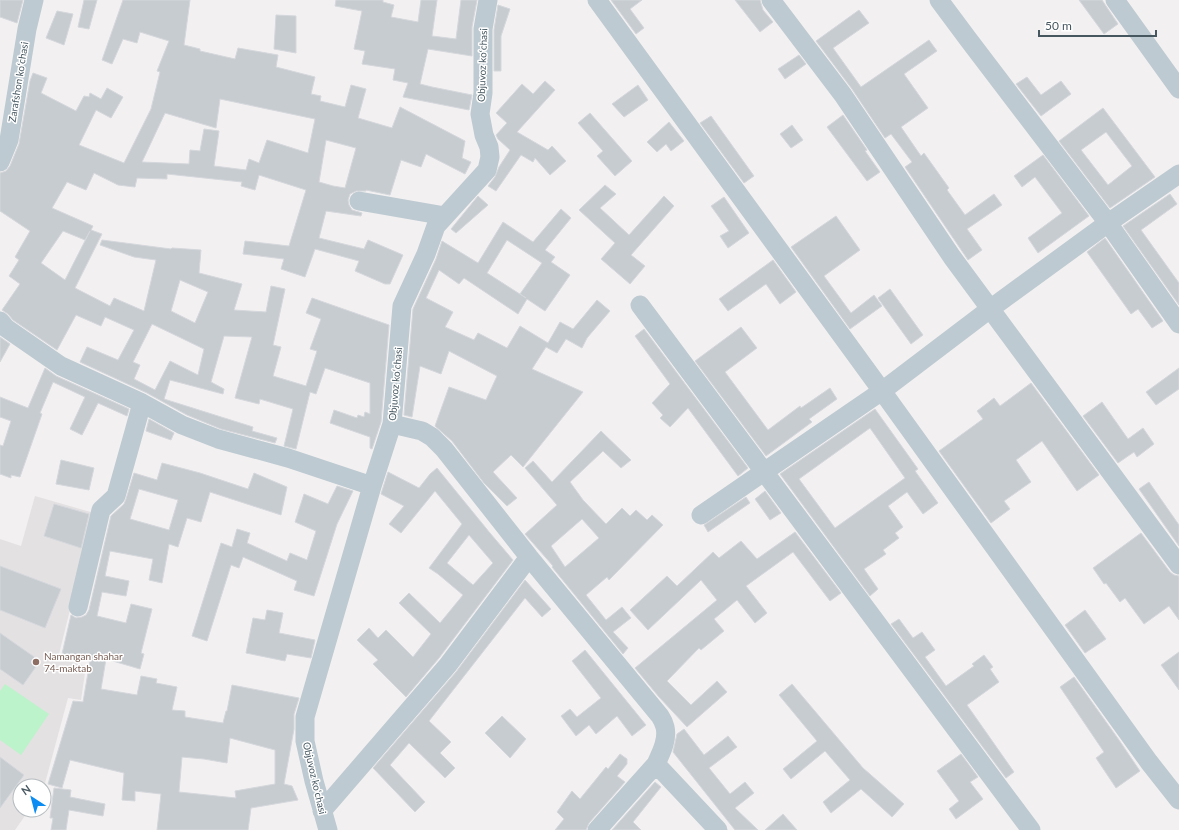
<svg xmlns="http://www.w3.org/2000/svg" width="1179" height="830" font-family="Lato,sans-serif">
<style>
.education{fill:#e4e1e3}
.green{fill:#bcf3cb}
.building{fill:#c7ccd0;stroke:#d4d7dc;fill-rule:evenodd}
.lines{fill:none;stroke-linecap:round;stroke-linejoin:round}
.minor{stroke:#bdcad1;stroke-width:19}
.education-dot{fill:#8d6e63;stroke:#fff;stroke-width:1.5}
.labels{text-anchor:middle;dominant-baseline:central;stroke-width:3;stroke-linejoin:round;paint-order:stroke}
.street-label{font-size:10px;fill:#465760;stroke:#fff}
.education-label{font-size:10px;fill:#785e54;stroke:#fff;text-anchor:start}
</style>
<rect width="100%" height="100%" fill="#f3f0f1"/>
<!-- education -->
<path class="education" d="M35,496L94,513L58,658L86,666L81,700L68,698L44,787V786H20V810H29L15,830H0V539L21,546Z"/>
<!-- green -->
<path class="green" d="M5,684L49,714L21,755L0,740V691Z"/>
<!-- building -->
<path class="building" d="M0,0H23L17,23L0,17Z
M84,0H97L89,29L78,27Z
M123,0H190L184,45L200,49V51L235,59L238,48L278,55L276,67L315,77L311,94L321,96L320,101L345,107L351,85L366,89L358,118L392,128L400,107L465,141L462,158L471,162L465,174L426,154L421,167L401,160L390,195L366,190V191H356L350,194L348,200L349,205L352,210L362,213L361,216L326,211L319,238L364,249L368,240L403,255L390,284H385L355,271L359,261L315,249L305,277L281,269L284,259L243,254L245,241L289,246L306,190L259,175L255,190L241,186L242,182L167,174V179L137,178L135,187L118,185L94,173L86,190L67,182L52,208L93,226L91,230L102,234L75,288L110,306L114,298L144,311L156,260L134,257L100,245L102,240L171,249L172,248L201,250L199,273L242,284L234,310L266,312L271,286L285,289L273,345L281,347L273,376L306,386L317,351L310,349L321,319L306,313L312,298L389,325L381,422L372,449L370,448V437L330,423L334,410L357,418L358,415L364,417L365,412L370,414V383L325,368L316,394L310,392L296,449L284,446L293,409L260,399L259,404L235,398L252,337L224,336L211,382L224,389L223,394L170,380L164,399L253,427L252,431L277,438L275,443L221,429L187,415L147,393L80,362L87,347L118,360L134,330L105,317L101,326L76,315L57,350L13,320L8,314L2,310L20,284L9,276L19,260L15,257L30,231L0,211V173L6,171L10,166L19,144L30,81L33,73L47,78L41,93L76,111L84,96L89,97L90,93L101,99L107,88L123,97L111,118L96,110L79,145L124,163L151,109L160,72L157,71L169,41L140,32L137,43L123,39L112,64L102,60ZM220,99L315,119L308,153L267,140L259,163L249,159L246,170L214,166L219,131L204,129L200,151L190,150L189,164L142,162L165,113L216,128ZM326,140L356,148L345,188L333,186L319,182ZM63,231L85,240L90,231L65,280L41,263ZM180,280L208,292L195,323L171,311ZM152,324L204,349L198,375L170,361L155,390L134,379L140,365L133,362Z
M336,0H383V2L394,5L391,17L418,22L421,0H437L432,36L456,39L461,0H477L472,27V56L428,49L420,84L432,87L472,95L469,110L403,97L408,83L393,80L395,69L362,64L365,51L354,49L362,11L335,6Z
M611,0H642L630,9L644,28L636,34Z
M735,0H760L763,10L773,22L760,32Z
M1079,0H1102L1118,24L1104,34Z
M498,5L510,9L501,36V71H494V30Z
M859,10L869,23L833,48L861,87L929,40L937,51L904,74L928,108L901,127L921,156L924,153L949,188L947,190L965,215L994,194L1002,205L967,229L982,250L968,260L905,167L912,162L891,134L885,138L852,89L816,41Z
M57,11L73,14L64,45L46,38Z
M276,15L296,16V53L274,49Z
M799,55L806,64L785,79L778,69Z
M1027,77L1041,95L1061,81L1071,94L1041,116L1016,84Z
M545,81L555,90L517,132L548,150L552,146L566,161L550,175L535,158L533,162L521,155L496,191L488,186L495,177L499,167L510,150L498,139L496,135L507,123L496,113L522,84L533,94Z
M638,85L648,100L624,117L612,104Z
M1103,108L1155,177L1110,208L1059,141ZM1106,132L1132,166L1108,185L1081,150Z
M590,113L632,161L615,176L597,156L603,151L578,123Z
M843,115L867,150L865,151L880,172L867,181L827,127Z
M711,116L754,176L744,183L700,123Z
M669,122L684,141L671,151L666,144L657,152L647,142Z
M792,125L803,140L791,148L780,134Z
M1043,155L1089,216L1038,253L1028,238L1062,213L1035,177L1022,187L1014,176Z
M605,185L616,194L600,208L629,235L664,196L674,206L631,255L645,266L630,284L601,259L615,243L579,210Z
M1170,194L1177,204L1141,230L1179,283V305L1123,226Z
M478,196L488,205L456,233L451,229Z
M724,197L749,233L728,248L720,236L729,231L711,206Z
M561,209L571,218L545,250L555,257L551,262L570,275L545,311L527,299L518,314L464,278L459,284L439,270L426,298L453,312L445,327L474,340L478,333L507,348L520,326L548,343L560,322L573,329L597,300L610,311L587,338L582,348L566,339L557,353L546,347L532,369L583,392L523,467L511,455L493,472L517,498L507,506L484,483L452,441L435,426L449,387L486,400L497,376L449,351L441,374L420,366L412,417L404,415L413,309L436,259L442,241L478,263L503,222L533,242ZM507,240L542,263L520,294L526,298L487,273Z
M836,216L860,250L824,276L851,313L874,295L882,306L850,329L791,247Z
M1105,238L1163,321L1152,328L1138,309L1131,314L1087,252Z
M773,260L796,292L780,304L766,284L728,311L719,299Z
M890,289L923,335L911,344L878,298Z
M741,327L757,348L725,372L768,430L800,406L801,408L830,388L837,399L809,419L812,422L766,456L695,361Z
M644,329L748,468L738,476L688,408L670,427L660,418L663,415L652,403L670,384L635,336Z
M0,337L10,344L0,362Z
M45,368L56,376L129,409L127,416L98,403L82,435L70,429L85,397L53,382L40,413L42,414L20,477L11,475V478L0,474V445L3,446L11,421L0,417V397L28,408Z
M1179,368V389L1156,405L1146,392Z
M1031,383L1099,475L1077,491L1042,441L1016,460L1031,482L1004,501L1010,509L991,523L939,451L983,419L977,411L994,398L1000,406Z
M1102,402L1128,439L1143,428L1154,444L1137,457L1134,452L1118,463L1083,416Z
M875,409L918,469L915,471L938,503L923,514L907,492L888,506L903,527L895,533L899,538L883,550L886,554L864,569L878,589L870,596L780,474ZM870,428L905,478L835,528L799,479Z
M149,419L174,433L171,440L146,431Z
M601,431L631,460L621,468L603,451L570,482L583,500L606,524L622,508L630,516L636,510L647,520L652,515L663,525L609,580L607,577L586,595L606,620L622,607L631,618L613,632L628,648L623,654L552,567L553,566L525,534L557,505L525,468L533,461L552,482ZM582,519L599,538L565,567L551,546Z
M61,460L94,468L89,490L56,484Z
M162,463L200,473L248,489L254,473L287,487L281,515L210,492L201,522L187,518L178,547L169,544L162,583L149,580L153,559L110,551L105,576L129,581L126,596L102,592L97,616L126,623L131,604L152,609L141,653L144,654L140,669L106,659L101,689L137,695L141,676L157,679L156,683L177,687L172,710L185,711V717L223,723L226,711H227L232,685L299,698L294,714V729L284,784L292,786L298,800L251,808L248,830H157L161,794L135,791V801L122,800L124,773L70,760L62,788L48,784L73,701L83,702L90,661L62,654L71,615L76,618L82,617L86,615L89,610L111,516L124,504L126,499L134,473L157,480ZM139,489L178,500L169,530L130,519ZM230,738L275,750V784L235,791L236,798L179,792L182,757L204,759L227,763Z
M437,468L490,533L513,560L439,658L406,697L373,664L378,660L357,640L369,628L378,638L386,630L413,657L431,634L399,603L409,593L440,623L463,595L438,574L429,568L462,524L435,491L401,533L389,524L404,506L381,494L388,472L419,488L430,474ZM469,535L493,563L473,585L447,563Z
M1149,482L1179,525V546L1139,489Z
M337,486L353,491L337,524L314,596L294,590L297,581L243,557L239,568L231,565L207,641L192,636L221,543L232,547L237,529L250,533L247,543L287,561L290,553L307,560L316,531L295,522L304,494L328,504Z
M765,491L781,513L770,520L755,499Z
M746,497L750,503L708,532L704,525Z
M54,504L89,514L81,548L44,536Z
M795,532L841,593L830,601L793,552L746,586L767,613L755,623L737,600L714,619L724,631L701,650L699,648L667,681L691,705L717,681L727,692L687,727L659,697L635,668L717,600L701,580L648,630L630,610L667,576L677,586L713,552L719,558L741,541L757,559Z
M1141,533L1170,572L1174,575L1179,576V620L1169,606L1144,624L1125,598L1120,602L1106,583L1104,584L1093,568Z
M0,566L61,589L45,628L0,610Z
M525,580L551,609L542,617L525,598L429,721L451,742L440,753L455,768L445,778L409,743L390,765L425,802L415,812L373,768L456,672Z
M267,610L283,613L279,633L315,640L311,658L287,654L285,661L246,653L253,618L265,620Z
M1085,610L1106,639L1085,653L1065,625Z
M899,619L913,638L922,632L935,650L925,657L946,686L974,666L972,664L984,655L993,667L990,669L999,682L967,705L1014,772L1006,778L891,624Z
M0,633L40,661L23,685L0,669Z
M585,650L646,725L632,736L617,716L596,734L589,725L576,736L561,716L570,709L577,717L601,698L572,661Z
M1179,652V690L1161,665Z
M1074,677L1119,740L1140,771L1116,788L1096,758L1104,752L1060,687Z
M792,684L863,768L904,804L892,817L861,789L831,813L823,802L850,780L825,751L791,779L783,769L817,741L779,695Z
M502,716L526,739L510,758L485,733Z
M684,729L704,755L728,736L737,747L709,768L730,794L745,782L754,793L735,808L758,830H735L673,752L677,734Z
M620,754L627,759V764L617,776L625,782L589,823L586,830H555L564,819L557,812L572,791L580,799L606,767L608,769Z
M961,754L978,777L970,782L983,799L956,819L949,809L959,801L937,771Z
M0,757L24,775L0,808Z
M655,782L661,787L633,822L641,830H612Z
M54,788L71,790L70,797L105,804L103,816L69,810L66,830H51L53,818H50Z
M783,814L797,830H765Z"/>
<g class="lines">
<!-- minor -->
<path class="minor" d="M597,0L882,391L1149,762L1179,800
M771,0L843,95L952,257L1179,565
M939,0L968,39L1108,223L1179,324
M1115,0L1179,89
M0,162L9,140L27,29L34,0
M359,201L445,216
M640,305L1031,830
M0,321L6,328L61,366L142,403L182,425L218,439L288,458L372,486
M392,424L422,431L432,437L444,449L529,557L660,716C662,719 664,723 665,727C668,740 661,753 656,764L597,830
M701,515L882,391L990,309L1108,223L1179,174
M78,607L101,510L116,496L142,403
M656,764L718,830
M322,811L448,665L529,557
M328,830L314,781L305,741V717L372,486L392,424L402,306L426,254L436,226L487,170L490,157L489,147L484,135L480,114L483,93V29L488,0"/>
</g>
<!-- markers -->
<circle class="education-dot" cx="36" cy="662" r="4"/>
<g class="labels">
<!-- street labels -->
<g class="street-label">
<text transform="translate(482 65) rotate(-88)">Objuvoz koʻchasi</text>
<text transform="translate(18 82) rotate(-81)">Zarafshon koʻchasi</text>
<text transform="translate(395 384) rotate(-85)">Objuvoz koʻchasi</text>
<text transform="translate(315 778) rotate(77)">Objuvoz koʻchasi</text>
</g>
<!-- education labels -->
<g class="education-label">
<text x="44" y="656">Namangan shahar<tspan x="44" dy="12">74-maktab</tspan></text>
</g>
</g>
<!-- north arrow -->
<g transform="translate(32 798) rotate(324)"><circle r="19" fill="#ffffff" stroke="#b5bcbf"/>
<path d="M0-3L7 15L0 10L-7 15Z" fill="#0a8cf3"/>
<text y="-6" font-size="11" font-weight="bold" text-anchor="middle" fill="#465760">N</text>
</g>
<!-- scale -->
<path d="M1039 30v6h117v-6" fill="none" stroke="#465760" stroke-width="2"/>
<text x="1045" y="30" font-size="12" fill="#465760" stroke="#ffffff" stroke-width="3" paint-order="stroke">50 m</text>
</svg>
